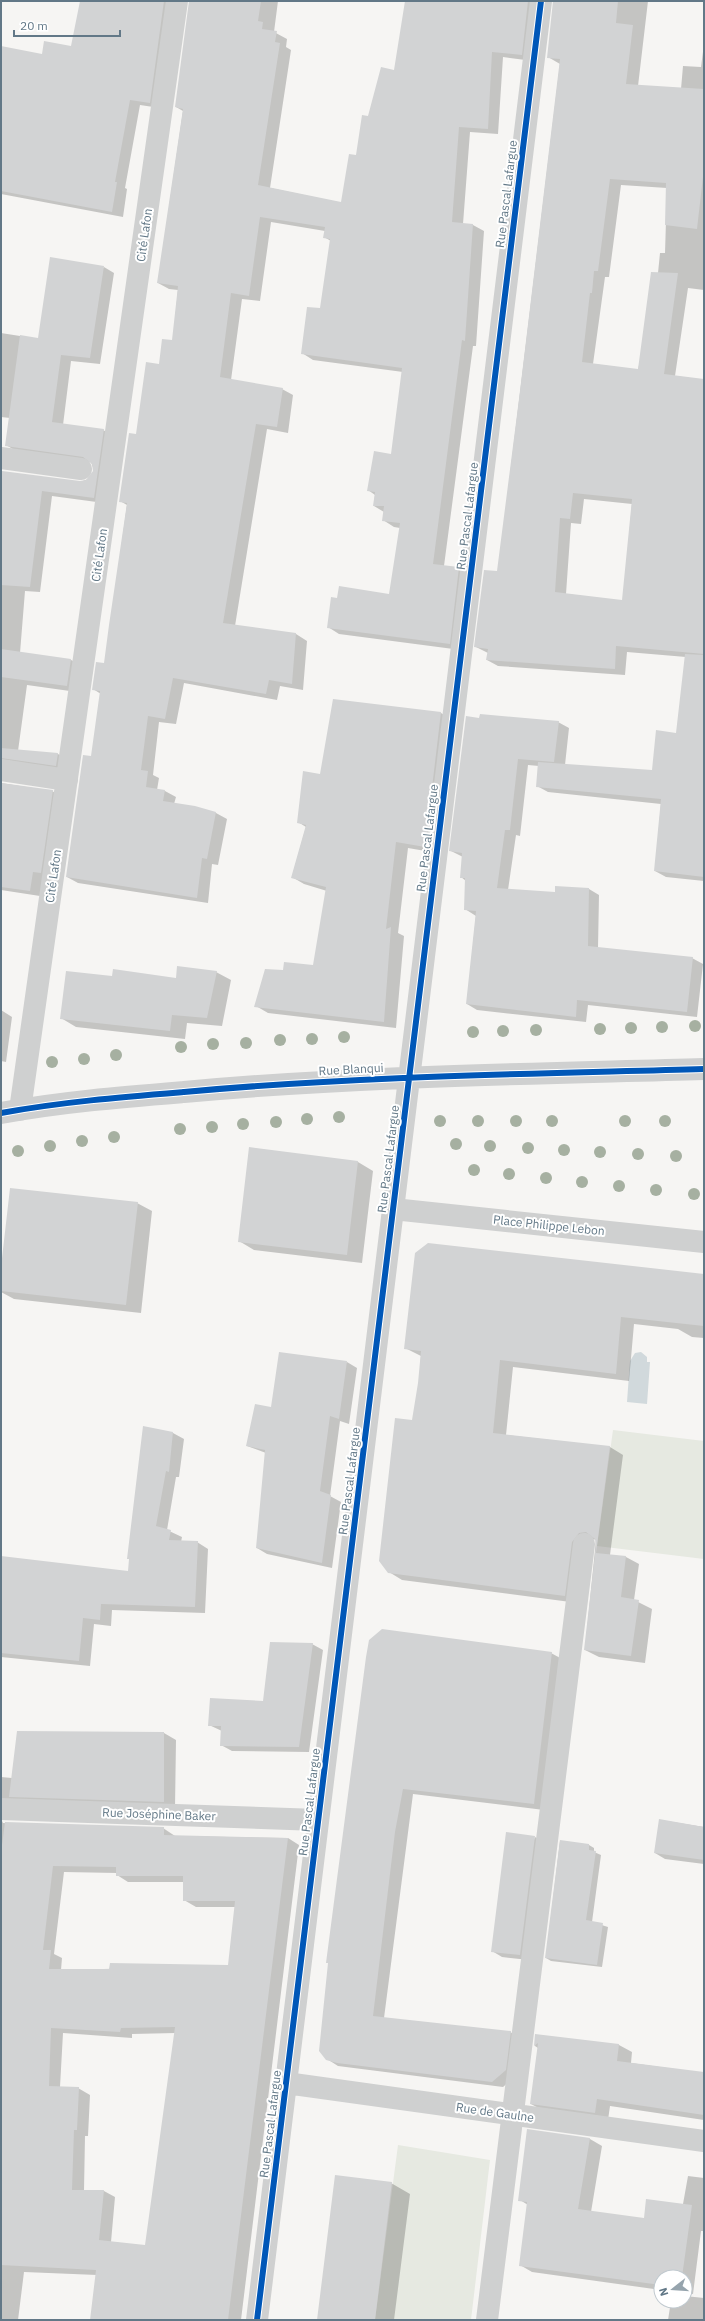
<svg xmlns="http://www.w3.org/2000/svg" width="705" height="2321" font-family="'IBM Plex Sans',sans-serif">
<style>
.green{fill:#e6e9e1}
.water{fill:#d1d9dc}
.shadow{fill:#0003;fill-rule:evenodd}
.building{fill:#d2d3d4;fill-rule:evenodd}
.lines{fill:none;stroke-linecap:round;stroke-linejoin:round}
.minor{stroke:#cfd0d0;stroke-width:22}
.cycleway-casing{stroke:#fff;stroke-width:8}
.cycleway{stroke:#0057b8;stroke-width:6}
.tree{fill:#a6b0a1}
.labels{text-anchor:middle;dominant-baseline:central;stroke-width:4;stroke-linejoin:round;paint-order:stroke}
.street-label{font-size:12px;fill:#627887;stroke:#fff}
</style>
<rect width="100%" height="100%" fill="#f6f5f3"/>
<!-- green -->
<path class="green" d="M613,1430L704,1441V1559L597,1546Z
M398,2145L490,2160L471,2320H375Z"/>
<!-- water -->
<path class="water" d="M641,1352L647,1357V1362H650L647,1404L627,1402L630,1361L635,1353Z"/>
<!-- shadow -->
<path class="shadow" d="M81,1H176L160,108L140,105L125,188L127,189L123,217L1,194V47L43,55L72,47Z
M190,1H278L274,32L287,39L286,47L291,50L270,188L342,203L368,117L395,71L407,1H543L533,61L503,57L498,134L470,132L463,224L473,225L484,231L476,346H473L444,566L459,568L470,574L461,650L339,634L328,627L390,595L400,528L394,527L383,520L384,512L374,506L375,495L368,490L392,455L403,372L313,360L302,353L321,309L331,241L324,237L325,231L271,222L260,301L242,299L231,380L282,389L293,395L288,433L267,429L235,626L296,634L307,641L303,690L280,686L277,700L184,683L176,724L159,722L153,775L159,778L157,790L165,791L176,797L174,804L216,813L227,819L218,865L212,864L208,903L78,883L67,877L92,757L101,694L93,689L105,664L127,505L120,501L137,435L160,365L173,341L178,290L169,289L158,283L183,111L176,107Z
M554,1H648L638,86L681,89L683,66L701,67L704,44V290L688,288L675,376L704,380V881L666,877L655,871L661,804L548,792L537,786L539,766L528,765L520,836L516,835L508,890L556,893L589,889L599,895L598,948L692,958L703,964L697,1017L588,1005L586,1022L477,1010L467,1004L476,916L465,909L466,881L461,877L463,857L451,851L480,719L558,722L569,728L565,765L653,771L677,734L686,657L627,652L625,675L498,666L487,660L488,653L476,647L498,573L560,64L548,57ZM621,185L667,188L665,253H660L658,273L638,370L593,364L605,277H609ZM584,499L632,504L623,601L566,594L571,523L581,524Z
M104,267L114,273L100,364L71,361L63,425L103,430L114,436L104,503L52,496L40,592L25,591L20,653L71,660L81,665L77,692L27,685L18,751L58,754L68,760L66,771L1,769V481L3,472L80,482L91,478L94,470L91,462L16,451L6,445L10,418L1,417V333L39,339Z
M334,700L441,713L454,721L437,853L408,848L398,933L404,936L396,1028L268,1013L256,1006L284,972L314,966L327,891L304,884L292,877L306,827L298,822L321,775Z
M1,783L52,791L62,797L40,896L1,890Z
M216,972L231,980L222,1026L187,1023L185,1039L76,1027L61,1018L177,979Z
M1,1010L12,1017L6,1062L1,1061Z
M250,1148L358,1162L373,1171L362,1263L254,1250L239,1241Z
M137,1203L152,1211L141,1313L14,1299L1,1292V1274Z
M704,1275V1338L692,1337L678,1329L634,1324L629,1381L513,1367L506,1435L610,1447L623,1455L610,1555L626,1557L639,1564L634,1600L652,1609L645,1663L599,1657L585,1650L596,1540L593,1539L578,1603L402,1580L389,1572L419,1383L421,1356L405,1348Z
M347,1362L357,1368L349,1424L340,1421L330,1496L341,1502L332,1568L267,1554L257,1548L266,1453L247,1446Z
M144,1427L173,1433L184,1439L179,1477H176L167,1530L182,1537L181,1542H197L208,1549L205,1613L112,1610L111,1626L94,1624L90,1666L1,1657V1557L129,1572Z
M370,1640L551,1653L562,1659L544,1810L413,1794L384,2018L510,2032L521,2038L516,2076L503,2087L338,2066L327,2059Z
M312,1644L323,1650L309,1752L232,1751L221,1745L222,1731L209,1725L264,1702Z
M18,1732L164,1733L176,1740L175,1808L1,1812V1777L12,1778Z
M1,1819L3,1823L163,1828L175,1836L288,1838L299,1845L241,2320H120L97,2275L24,2272L18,2320H1ZM64,1872L117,1873V1875L128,1882H184V1900L196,1907H236L229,1966L61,1970L62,1958L54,1954ZM63,2033L132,2038V2034L176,2033L146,2246L111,2242L115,2197L104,2191H84L85,2136H88L90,2095L78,2088L60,2087Z
M660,1820L704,1827V1864L665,1859L655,1853Z
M535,1837L544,1843L529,1960L502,1957L492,1951Z
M560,1841L589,1845L594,1848V1852L601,1855L592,1922L608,1927L602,1967L551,1961L546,1958Z
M536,2035L619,2045L632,2052L631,2063L703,2073L704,2064V2120L610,2106L608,2120L544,2111L531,2104L538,2048L535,2046Z
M528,2130L590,2139L602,2146L591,2212L644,2219L683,2204L688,2176L704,2178V2231H701L693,2294L685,2293V2277H661V2290L532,2272L520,2265L528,2205L520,2200Z
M391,2183L410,2194L394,2320H318Z
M685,2296L704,2298V2320H668L671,2301H685Z"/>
<!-- building -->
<path class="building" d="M80,1H164L150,103L130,100L115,182H117L112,212L1,191V46L42,54L44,41L71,46Z
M189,1H261L258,21L263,22L262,29L277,31L275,42L280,43L258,185L341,202L349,154L356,155L362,115L368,116L381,67L394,70L405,1H528L522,55L492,52L488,129L459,127L452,222L473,224L465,341L462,340L433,564L459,567L450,644L327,628L331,597L337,598L339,586L389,594L400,523L382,521L384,506H373L375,492L367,491L374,451L391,454L402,368L301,354L307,307L320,308L330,239L323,238L325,227L260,217L249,296L231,293L220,377L283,388L277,427L256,424L223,623L296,633L292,684L269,680L266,694L173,678L165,719L148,716L141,770L148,771L146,787L165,790L163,801L195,806L216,812L207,859L202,858L197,898L66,877L83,755L91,756L100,691L92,690L96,662L104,663L109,625L127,503L119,502L129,433L136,434L146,362L159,364L162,339L172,340L178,286L157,283L183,109L175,107Z
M553,1H618L616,23L633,25L626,84L704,89V168L697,229L665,225L666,183L610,179L598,271H594L592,293H590L582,362L638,369L651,272L678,273L664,374L704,379V654L616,646L615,669L486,660L488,649L474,647L484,570L497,571L519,399L560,59L547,58ZM573,493L632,499L622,600L555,592L560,518L570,519Z
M50,257L104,266L90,358L61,355L52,422L104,429L94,498L42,491L30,587L1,585L2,471L80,481L86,480L93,471L92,464L83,457L5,446L20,335L38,338Z
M1,649L71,659L67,686L1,677Z
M685,654L704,655V877L654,871L661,799L536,787L538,762L652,770L656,730L676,733Z
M333,699L441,712L425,847L396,842L386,929L391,927L384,1022L254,1007L265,969L283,970L284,962L313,965L326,887L291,878L306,825L297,823L303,771L320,774Z
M480,714L559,721L554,762L518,759L510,830H505L497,888L555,892V886L589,888L588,946L693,957L687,1012L577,1000L576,1017L466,1004L476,911L464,910L465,878H460L462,853L449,851L466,716L479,718Z
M1,748L58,753L56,766L1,758Z
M1,783L53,790L41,873L33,872L30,891L1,887Z
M177,966L217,971L207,1018L172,1015L170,1031L60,1019L66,971L112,976L113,969L176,978Z
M249,1147L358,1161L347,1255L238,1242Z
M10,1188L138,1202L126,1305L1,1291V1267Z
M428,1243L704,1274V1326L621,1317L616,1374L500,1360L493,1433L610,1446L596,1553L626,1556L621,1597L639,1600L631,1656L584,1650L596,1546L595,1539L586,1532L579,1533L572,1542L565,1596L388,1573L379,1561L395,1418L412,1420L418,1383L421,1351L404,1349L415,1253Z
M279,1352L347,1361L339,1419L330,1416L320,1491L331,1495L322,1563L256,1548L265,1450L246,1446L255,1404L271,1407Z
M143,1426L173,1432L169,1472L166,1471L156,1526L171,1530L169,1540L198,1541L195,1607L101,1604L100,1620L83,1618L79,1661L1,1653V1556L128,1571L129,1559H127Z
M382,1629L552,1652L534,1804L403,1789L395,1832L373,2016L511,2031L506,2070L492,2082L337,2063L326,2060L319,2051L328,1963H326L366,1657L369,1640Z
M270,1642L313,1643L299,1747L220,1746L221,1726H208L210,1698L263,1701Z
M17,1731L164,1732V1802L9,1797Z
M659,1819L704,1827V1860L654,1853Z
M5,1822L164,1827V1835L288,1838L228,2320H90L96,2270L1,2265V1853ZM53,1866L116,1867V1876H183V1901H235L228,1965L110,1963L109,1969H49L51,1950H43ZM175,2027L145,2245L99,2240L104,2190H72L74,2130H77L79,2087L49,2086L51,2028L120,2032L121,2028Z
M506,1832L535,1836L520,1955L491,1952Z
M560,1840L589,1844V1850L596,1851L586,1920L603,1923L597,1965L545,1958Z
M535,2034L619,2044L617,2061L704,2072V2115L597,2099L595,2113L530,2104L538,2043L534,2046Z
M527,2129L590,2138L578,2209L644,2218L646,2199L692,2205L682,2277H661V2285L519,2266L527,2202L518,2201Z
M335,2175L392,2182L375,2320H317Z"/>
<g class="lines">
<!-- minor -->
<path class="minor" d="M1,458L81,469
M1,770L67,780
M20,1110L177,1
M1,1113C61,1102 123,1097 184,1092C357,1076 531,1074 704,1069
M393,1209L704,1242
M1,1809L318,1820
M286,2083L704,2141
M257,2320L541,1
M487,2320L584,1544"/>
<defs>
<path id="cycleway" d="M1,1113C61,1102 123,1097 184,1092C357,1076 531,1074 704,1069
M257,2320L541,1"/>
</defs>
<!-- cycleway casing -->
<use href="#cycleway" class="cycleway-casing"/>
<!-- cycleway -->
<use href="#cycleway" class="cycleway"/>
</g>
<!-- trees -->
<g class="tree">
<circle cx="695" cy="1026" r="6"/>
<circle cx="662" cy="1027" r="6"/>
<circle cx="631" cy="1028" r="6"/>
<circle cx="600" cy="1029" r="6"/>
<circle cx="536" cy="1030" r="6"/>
<circle cx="503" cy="1031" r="6"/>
<circle cx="473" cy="1032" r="6"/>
<circle cx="344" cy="1037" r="6"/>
<circle cx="312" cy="1039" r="6"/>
<circle cx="280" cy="1040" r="6"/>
<circle cx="246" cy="1043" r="6"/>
<circle cx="213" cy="1044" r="6"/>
<circle cx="181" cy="1047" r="6"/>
<circle cx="116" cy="1055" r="6"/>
<circle cx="84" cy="1059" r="6"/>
<circle cx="52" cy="1062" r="6"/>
<circle cx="339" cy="1117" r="6"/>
<circle cx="307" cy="1119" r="6"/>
<circle cx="440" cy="1121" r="6"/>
<circle cx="478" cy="1121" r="6"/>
<circle cx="516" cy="1121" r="6"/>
<circle cx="552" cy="1121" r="6"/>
<circle cx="625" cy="1121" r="6"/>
<circle cx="665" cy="1121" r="6"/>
<circle cx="276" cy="1122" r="6"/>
<circle cx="243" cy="1124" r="6"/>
<circle cx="212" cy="1127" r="6"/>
<circle cx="180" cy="1129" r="6"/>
<circle cx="114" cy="1137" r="6"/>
<circle cx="82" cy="1141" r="6"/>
<circle cx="456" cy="1144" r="6"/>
<circle cx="50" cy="1146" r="6"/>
<circle cx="490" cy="1146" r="6"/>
<circle cx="528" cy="1148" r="6"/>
<circle cx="564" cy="1150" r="6"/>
<circle cx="18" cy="1151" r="6"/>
<circle cx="600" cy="1152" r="6"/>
<circle cx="638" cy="1154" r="6"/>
<circle cx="676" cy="1156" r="6"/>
<circle cx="474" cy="1170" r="6"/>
<circle cx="509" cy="1174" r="6"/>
<circle cx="546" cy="1178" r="6"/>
<circle cx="582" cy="1182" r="6"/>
<circle cx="619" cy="1186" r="6"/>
<circle cx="656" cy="1190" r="6"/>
<circle cx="694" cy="1194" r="6"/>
</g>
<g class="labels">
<!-- street labels -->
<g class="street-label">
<text transform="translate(506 194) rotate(-83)">Rue Pascal Lafargue</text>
<text transform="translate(144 235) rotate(-82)">Cité Lafon</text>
<text transform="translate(467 516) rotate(-83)">Rue Pascal Lafargue</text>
<text transform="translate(99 555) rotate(-82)">Cité Lafon</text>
<text transform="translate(427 838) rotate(-83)">Rue Pascal Lafargue</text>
<text transform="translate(53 876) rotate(-82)">Cité Lafon</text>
<text transform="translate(351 1069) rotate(-3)">Rue Blanqui</text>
<text transform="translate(388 1159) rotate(-83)">Rue Pascal Lafargue</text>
<text transform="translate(549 1225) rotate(6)">Place Philippe Lebon</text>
<text transform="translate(349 1481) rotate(-83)">Rue Pascal Lafargue</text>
<text transform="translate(309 1802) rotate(-83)">Rue Pascal Lafargue</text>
<text transform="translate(159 1814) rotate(2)">Rue Joséphine Baker</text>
<text transform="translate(495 2112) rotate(8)">Rue de Gaulne</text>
<text transform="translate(270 2124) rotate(-83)">Rue Pascal Lafargue</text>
</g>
</g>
<!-- border -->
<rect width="705" height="2321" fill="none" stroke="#627887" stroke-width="4"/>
<!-- north arrow -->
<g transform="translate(673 2289) rotate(253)"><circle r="19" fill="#ffffff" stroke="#c0c9cf"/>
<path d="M0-3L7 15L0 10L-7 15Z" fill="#96a4ad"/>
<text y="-6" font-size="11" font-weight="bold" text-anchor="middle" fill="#627887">N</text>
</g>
<!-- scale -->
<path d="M14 30v6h106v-6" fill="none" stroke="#627887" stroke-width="2"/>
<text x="20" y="30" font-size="12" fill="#627887" stroke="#ffffff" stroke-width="3" paint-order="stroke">20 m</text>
</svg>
